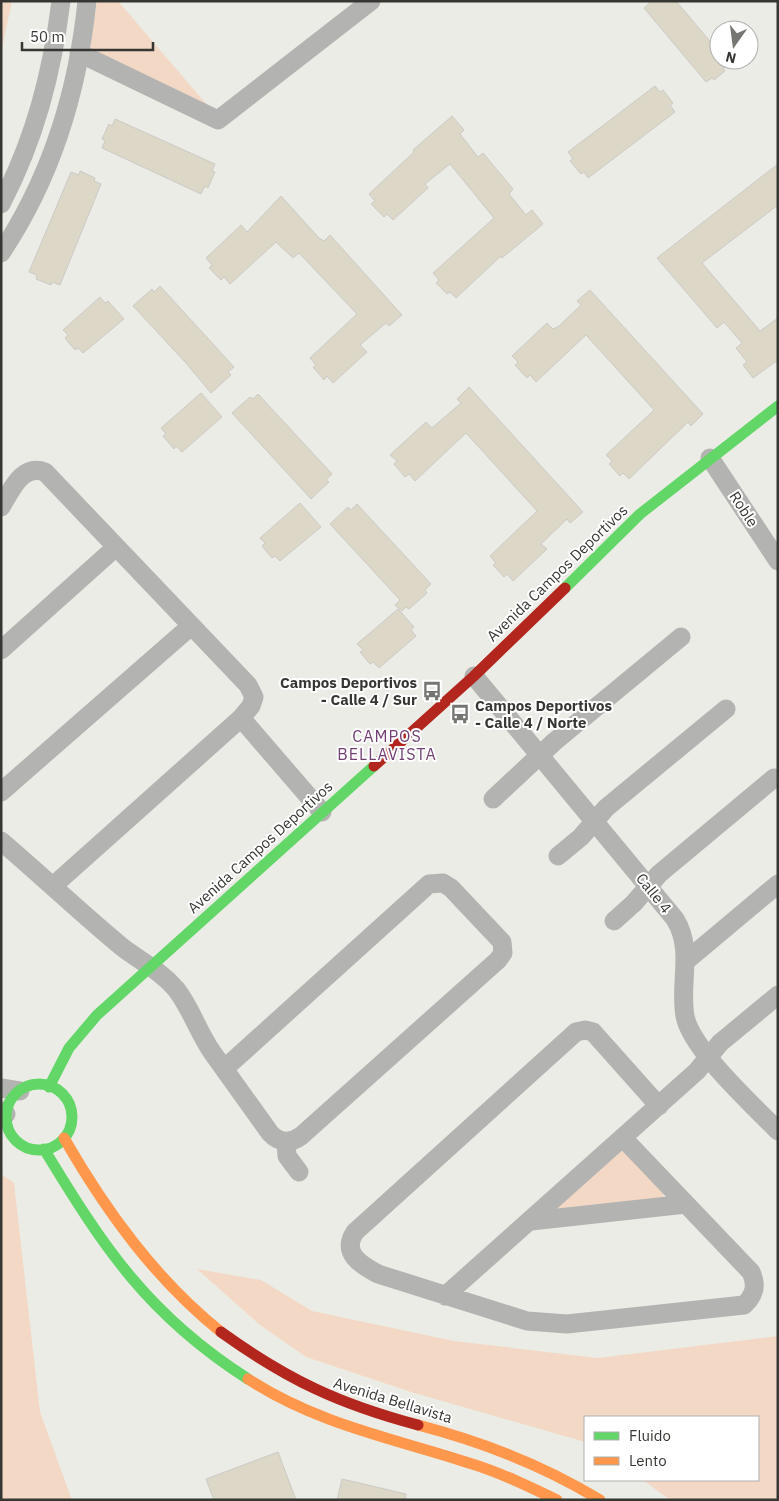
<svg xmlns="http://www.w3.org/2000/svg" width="779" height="1501" font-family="'IBM Plex Sans',sans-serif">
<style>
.green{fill:#f3d9c5}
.building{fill:#ddd7c7;stroke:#cbcac6}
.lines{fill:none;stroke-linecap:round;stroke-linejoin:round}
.street{stroke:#b3b4b2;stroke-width:19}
.fast{stroke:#63d668;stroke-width:11}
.slow{stroke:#ff974d;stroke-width:11}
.jam{stroke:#b3261e;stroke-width:11}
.labels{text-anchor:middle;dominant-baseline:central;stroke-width:4;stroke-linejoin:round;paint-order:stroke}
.street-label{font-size:15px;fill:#363733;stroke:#fff}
.poi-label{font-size:15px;font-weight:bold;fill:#363733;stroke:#fff;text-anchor:end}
.neighbourhood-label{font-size:16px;letter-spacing:1px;fill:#723f72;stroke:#fff}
</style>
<rect width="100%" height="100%" fill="#ebece6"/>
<!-- green -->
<path class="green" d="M1,1H12L1,53Z
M97,1H118L208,106L90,49Z
M623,1150L664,1193L662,1200L557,1209L556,1203L614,1151Z
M1,1174L14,1183L40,1412L72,1500H1Z
M197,1269L261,1280L312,1311L454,1341L598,1358L778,1336V1500H670L643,1480H758V1417H585V1442L411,1392L306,1357L260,1325Z"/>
<!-- building -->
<path class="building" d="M652,1H676L719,52V60H726L729,64L723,68L725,71L714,80L712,78L706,82L644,8Z
M655,86L660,92L663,90L673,103L670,105L675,112L588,178L584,172L581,174L570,161L573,159L568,152Z
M452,116L464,130L460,134L478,157L483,153L513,189L509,194L526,215L532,210L543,224L502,258L501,256L456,298L450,292L447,294L436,283L439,280L433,273L494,218L450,164L425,184L428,188L393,220L387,214L384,217L371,204L375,201L369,194L414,152L413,150Z
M115,119L215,164L212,171L215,172L208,188L205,186L201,194L102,148L105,141L102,139L109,124L112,126Z
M778,164V205L702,263L760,331L778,318V360L753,378L743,365L747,362L736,348L742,343L724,322L717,328L657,258Z
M80,171L95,178L94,181L101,184L60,285L52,282L51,285L36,279L37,275L29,272L71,172L79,175Z
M281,196L319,238L324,241L330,235L402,315L389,326L386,323L360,345L367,352L333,383L327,376L324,380L313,367L316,365L310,358L357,314L299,253L293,258L276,242L230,284L224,277L221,280L209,268L212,265L206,258L241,225L247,232Z
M160,286L234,367L228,372L231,375L211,393L186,363L133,306L152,289L154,292Z
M590,290L703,414L691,426L688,422L629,479L623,473L620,476L609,464L612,461L606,455L654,410L586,335L536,382L530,375L527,378L515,365L518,362L512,356L547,323L553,329L559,326L581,305L577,301Z
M100,297L105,303L108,301L124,319L83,353L78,348L75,350L65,338L68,335L63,330Z
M469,387L583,512L570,523L567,519L541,544L547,549L513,581L507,574L504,577L493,565L496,563L490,556L537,511L466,433L415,481L409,474L405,477L394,464L397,461L390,455L426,422L432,428L461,403L457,399Z
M201,393L222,417L182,452L176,446L174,449L163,436L166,434L161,428Z
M258,394L332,474L326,480L329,482L311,499L232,413L250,397L253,399Z
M300,503L321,527L280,561L275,556L272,558L262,546L265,543L260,538Z
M357,504L431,584L425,590L427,593L409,609L406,607L402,611L395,605L400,600L330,524L348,507L351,510Z
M398,609L414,627L411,630L416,636L379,668L373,662L370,664L360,652L363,650L357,644Z
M278,1452L296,1500H214L206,1479Z
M342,1479L406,1494L405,1500H337Z"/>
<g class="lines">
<!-- street -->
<path class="street" d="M79,53L218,120L371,1
M1,204C35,139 52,73 61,1
M1,253C51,178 78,90 87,1
M710,458L778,561
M1,507C11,491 22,463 45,472L248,685L254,697L251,706L241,718L53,886
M1,650L116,547
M474,676L675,919C694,950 679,982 685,1016C691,1049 753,1105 778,1131
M241,718L322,812
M1,792L191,626
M493,799L554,742L681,637
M1,841C42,876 81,913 122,947C140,961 161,971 176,989C191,1008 198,1032 212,1052L270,1133C279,1143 290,1144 301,1136L498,960L503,953L502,942L451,888L443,883L429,884L224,1069
M558,856L581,837L606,808L726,709
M614,921L634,903L659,874L774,778
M686,961L778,884
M1,1088L20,1091
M1,1111L6,1114
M623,1138L751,1272C757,1285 755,1295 744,1305L567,1324L527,1321L378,1274C361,1265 341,1253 355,1232L576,1032L585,1030L593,1032L659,1106
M286,1142L287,1156L299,1172
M531,1221L686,1204
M445,1296L697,1071L720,1043L778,995"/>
<!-- fast -->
<path class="fast" d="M565,588L640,514L778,406
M6 1117a33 33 0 1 1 66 0a33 33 0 1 1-66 0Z
M49,1087L69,1048L97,1015L374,766
M44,1149C104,1248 148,1315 248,1379"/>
<!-- slow -->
<path class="slow" d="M64,1138C106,1211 155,1279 221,1332
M248,1379C317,1424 392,1438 469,1463C499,1472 528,1486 557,1500
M418,1425C483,1442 543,1465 600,1500"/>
<!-- jam -->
<path class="jam" d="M374,766L474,676L565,588
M221,1332C288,1380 339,1404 418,1425"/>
</g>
<!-- icons -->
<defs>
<symbol id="bus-bare" viewBox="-9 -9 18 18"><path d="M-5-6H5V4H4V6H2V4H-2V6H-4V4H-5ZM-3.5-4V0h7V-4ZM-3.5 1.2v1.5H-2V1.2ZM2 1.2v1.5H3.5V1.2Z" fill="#757672" stroke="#fff" stroke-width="2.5" paint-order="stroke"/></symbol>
</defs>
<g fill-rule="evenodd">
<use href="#bus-bare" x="418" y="677" width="28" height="28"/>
<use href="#bus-bare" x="446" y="700" width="28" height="28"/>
</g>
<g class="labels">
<!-- street labels -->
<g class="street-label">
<text transform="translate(744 509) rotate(57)">Roble</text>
<text transform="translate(557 573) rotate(-44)">Avenida Campos Deportivos</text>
<text transform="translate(260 847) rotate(-42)">Avenida Campos Deportivos</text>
<text transform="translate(654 893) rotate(51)">Calle 4</text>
<text transform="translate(393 1400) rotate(17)">Avenida Bellavista</text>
</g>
<!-- poi labels -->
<g class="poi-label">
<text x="417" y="682">Campos Deportivos<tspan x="417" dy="17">- Calle 4 / Sur</tspan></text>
<text x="475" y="705" text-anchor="start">Campos Deportivos<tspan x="475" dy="17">- Calle 4 / Norte</tspan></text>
</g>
<!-- neighbourhood labels -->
<g class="neighbourhood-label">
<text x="387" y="736">CAMPOS<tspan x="387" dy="18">BELLAVISTA</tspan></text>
</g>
</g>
<!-- border -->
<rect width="779" height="1501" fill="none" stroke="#363733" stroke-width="5"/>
<!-- legend -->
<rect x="584" y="1416" width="175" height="65" fill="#ffffff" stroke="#afafad"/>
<rect x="594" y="1432" width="25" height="8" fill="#63d668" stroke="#afafad"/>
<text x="629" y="1441" font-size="15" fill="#363733">Fluido</text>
<rect x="594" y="1457" width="25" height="8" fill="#ff974d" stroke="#afafad"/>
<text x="629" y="1466" font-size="15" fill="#363733">Lento</text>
<!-- north arrow -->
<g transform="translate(734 45) rotate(194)"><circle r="24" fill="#ffffff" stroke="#afafad"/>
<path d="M0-4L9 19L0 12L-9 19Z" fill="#757672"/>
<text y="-8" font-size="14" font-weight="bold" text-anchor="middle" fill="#363733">N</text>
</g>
<!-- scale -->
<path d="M22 42v8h131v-8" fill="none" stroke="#363733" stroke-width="2.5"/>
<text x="30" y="42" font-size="15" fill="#363733" stroke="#ffffff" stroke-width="4" paint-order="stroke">50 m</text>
</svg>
